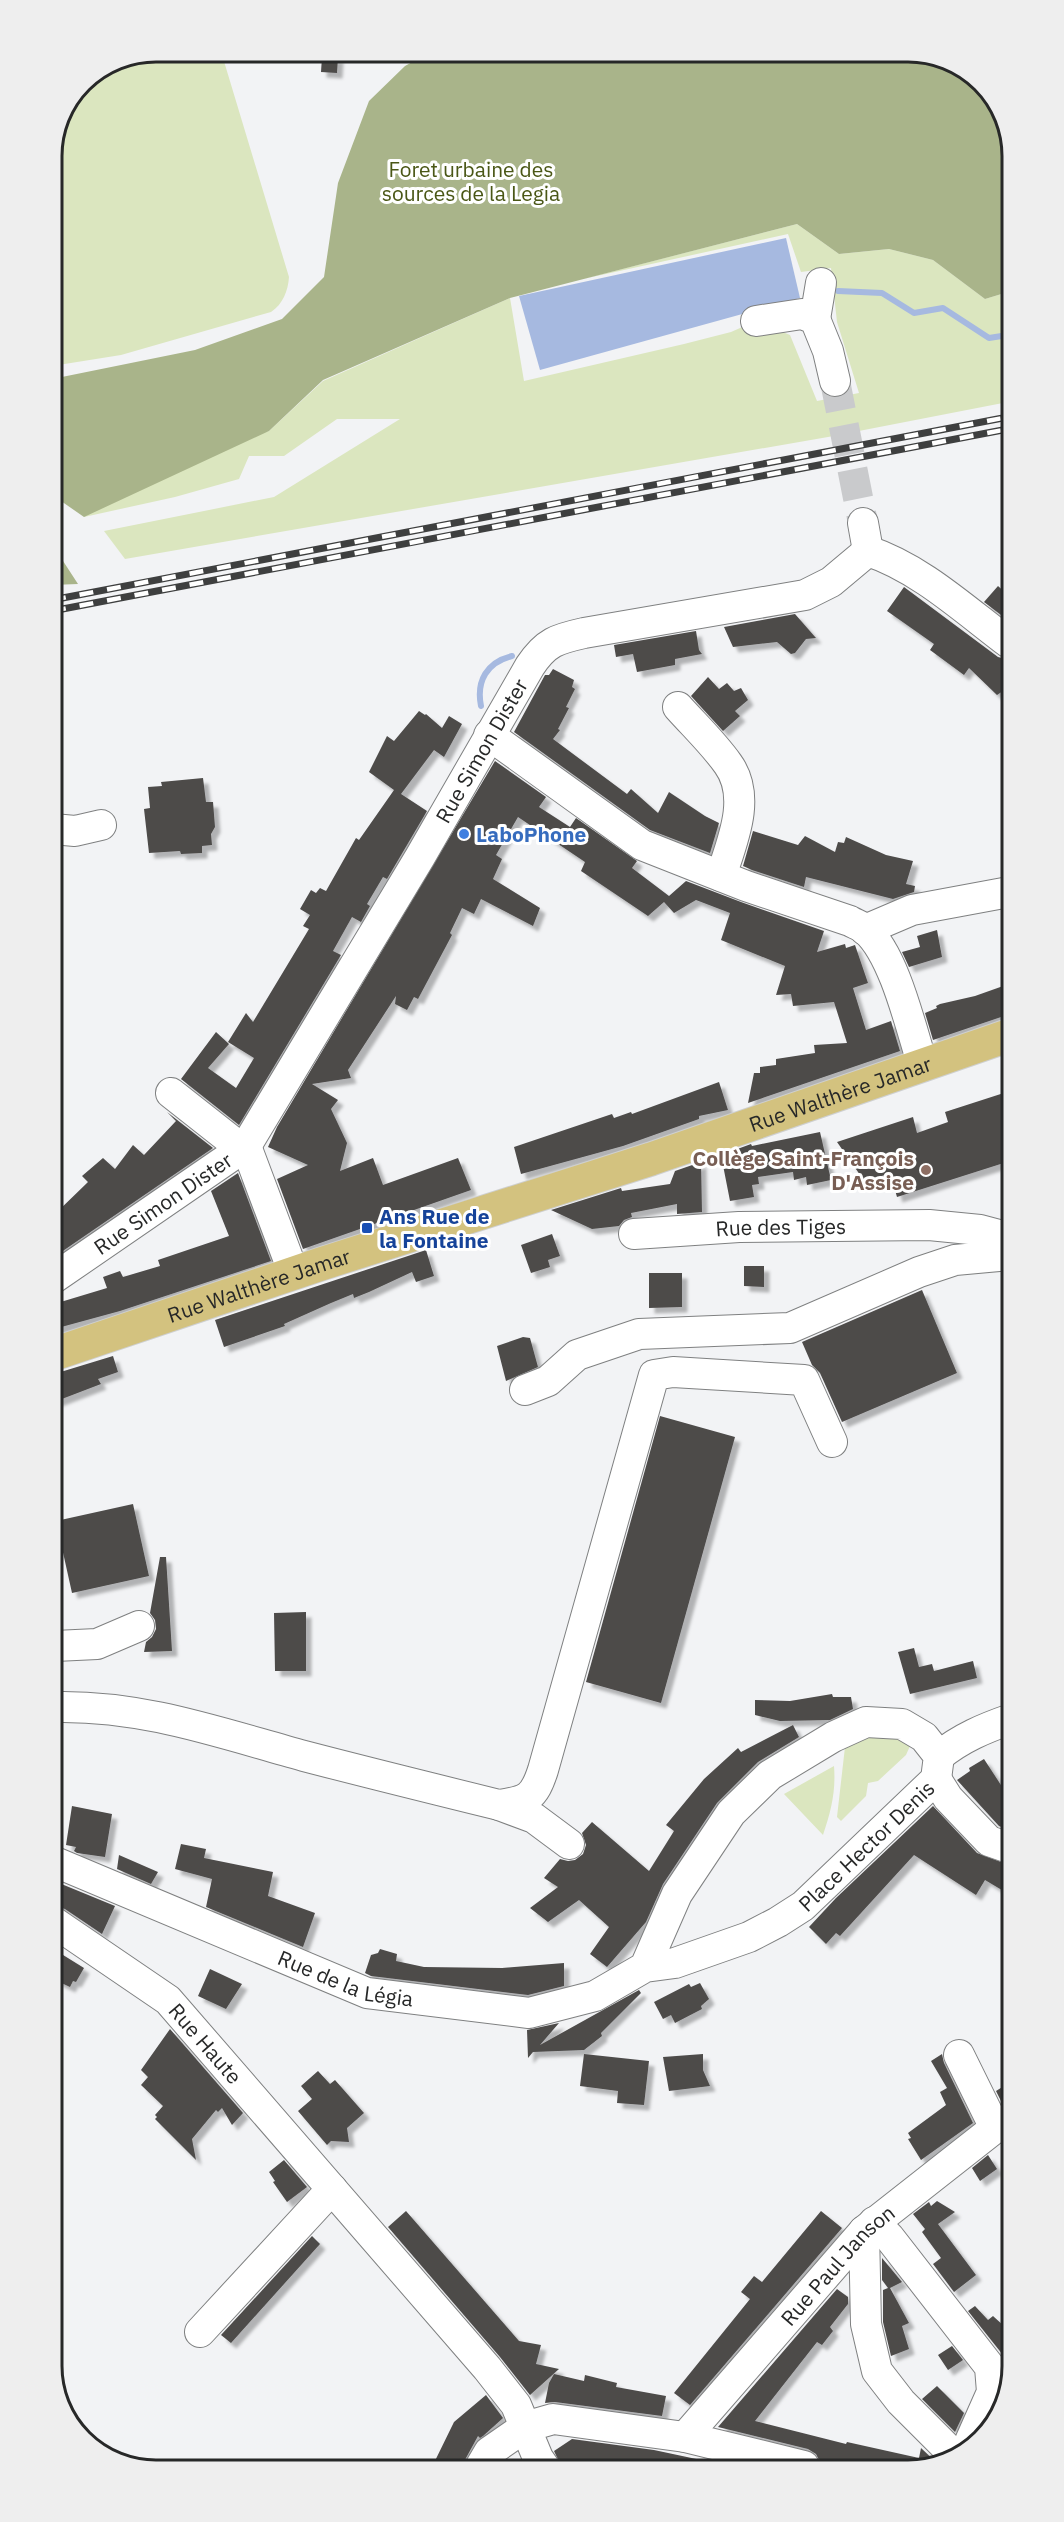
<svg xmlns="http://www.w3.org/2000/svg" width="1064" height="2522" font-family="'IBM Plex Sans',sans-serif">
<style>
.green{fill:#dbe6bf}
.forest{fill:#a9b48a}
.water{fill:#a6b9e0}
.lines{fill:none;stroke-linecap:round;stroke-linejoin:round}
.stream{stroke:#a6b9e0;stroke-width:6}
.building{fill:#4d4b4a;filter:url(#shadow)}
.minor-tunnel{stroke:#c9cacc;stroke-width:30;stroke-dasharray:30 15;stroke-linecap:butt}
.minor-casing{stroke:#7f8081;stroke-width:32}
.major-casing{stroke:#cfd0d0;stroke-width:35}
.minor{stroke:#fff;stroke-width:30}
.major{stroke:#d3c27f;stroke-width:33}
.rail-casing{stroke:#3e3f3f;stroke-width:7}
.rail{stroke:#fff;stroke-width:4.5;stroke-dasharray:14;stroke-linecap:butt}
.shop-dot{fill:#3f7fe0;stroke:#fff;stroke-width:2}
.education-dot{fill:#8d6e63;stroke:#fff;stroke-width:2}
.transit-dot{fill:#1a4fb4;stroke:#fff;stroke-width:2}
.labels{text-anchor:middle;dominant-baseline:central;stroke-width:6;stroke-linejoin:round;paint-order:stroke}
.park-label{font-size:21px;fill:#4a5716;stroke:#fff}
.street-label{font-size:21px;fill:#272828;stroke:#fff}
.shop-label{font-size:21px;font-weight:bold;fill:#366cbe;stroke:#fff;text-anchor:start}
.education-label{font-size:21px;font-weight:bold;fill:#785e54;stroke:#fff;text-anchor:end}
.transit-label{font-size:21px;font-weight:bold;fill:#164399;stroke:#fff;text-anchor:start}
.rim{fill:none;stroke:#272828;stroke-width:3}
</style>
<defs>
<filter id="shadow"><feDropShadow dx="5.5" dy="5.5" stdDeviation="1.5" flood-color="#0004"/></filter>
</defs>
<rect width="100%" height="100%" fill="#f2f3f5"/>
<!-- green -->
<path class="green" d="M223,58L289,277C288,291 283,304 271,312L121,355L52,366L51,149L82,81L116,59Z
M797,224L839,254L889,249L933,260L985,299L1008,292V402L828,437L125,559L104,531L274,497L400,419H337L284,456H249L239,479L175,497L84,517L91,479L269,431L323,381L510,298L524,381L684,344L731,332L756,321L790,335L817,401L859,393L837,322L831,268L801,272L788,234L583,279Z
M896,1733L910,1746L906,1755L878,1781L868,1783L866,1796L841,1821L837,1817L845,1747L851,1740Z
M834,1766C836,1792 831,1811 823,1835L784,1794Z"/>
<!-- forest -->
<path class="forest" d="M916,51L972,73L1008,122V292L985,299L933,260L889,249L839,254L797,224L510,298L323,380L269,431L84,517L61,501L52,505V379L195,350L282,319L324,277L338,183L369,101L405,66L423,56Z
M52,544L78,584L52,585Z"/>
<!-- water -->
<path class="water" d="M786,238L800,298L540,370L519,296Z"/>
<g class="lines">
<!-- stream -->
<path class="stream" d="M838,291L882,293L914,313L943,308L989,338L1008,335
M481,706C476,681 487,662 512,656"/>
</g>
<!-- building -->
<path class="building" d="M322,57H338L337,73L321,72Z
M998,586L1009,596V621L984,602Z
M904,587L998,657L1009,660V687L997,695L969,668L964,675L930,650L934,644L887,611Z
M795,614L816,638L806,639L795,653L791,654L777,642L733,647L724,627Z
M696,631L699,650L702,654L675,659V665L637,672L633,654L616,657L614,645Z
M553,669L574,680L572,687L575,689L566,707L569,708L558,729L560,730L553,739L627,794L631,789L658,813L669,792L705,816L719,823L710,853L650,830L514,732L545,675H549Z
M708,677L719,689L727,683L734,691L741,688L748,700L735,711L740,716L723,731L691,696Z
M419,711L425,715L426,714L442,728L449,716L462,724L444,757L434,750L401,794L427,811L387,879L383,877L367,904L370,906L361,922L352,917L333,951L341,955L239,1125L181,1079L216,1032L229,1044L208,1068L236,1088L254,1058L228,1042L246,1013L253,1022L309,929L303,926L310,915L300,909L311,890L316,893L320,888L326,891L356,838L359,840L394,790L369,772L387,736L394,741Z
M495,761L546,797L539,807L570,827L576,818L637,861L632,868L669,896L686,881L741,902L824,931L817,952L845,944L846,948L855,945L868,983L853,988L866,1030L891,1021L900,1051L748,1103L754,1073H760V1067L776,1065V1059L815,1053L814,1045L847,1043L834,1002L793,1006L791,994L776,995L785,966L721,940L730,913L696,900L674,913L664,902L648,916L581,871L585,862L518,817L496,855L502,859L493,879L540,908L533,926L481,899L474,914L462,908L450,933L452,935L418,999L414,997L407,1010L395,1004L396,996L348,1070L351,1078L312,1084L338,1100L331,1109L347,1143L340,1171L373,1158L383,1185L458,1158L471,1190L303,1249L277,1179L308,1165L268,1147L277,1127Z
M203,778L206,802H213L215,827L211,834L212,845L202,846V853L181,854L180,851L149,853L144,809L150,808L148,787L162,786L161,782Z
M753,831L798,845L805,836L835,852L838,842L844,843L846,837L886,855L913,861L906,884L915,886L914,892L893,899L806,877L804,887L752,870L743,866Z
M937,930L942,957L909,967L902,952L920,947L917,936Z
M1006,985V987L1010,986V1014L933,1040L925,1013L937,1008L936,1006L940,1004L975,996Z
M719,1082L728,1110L699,1116V1119L623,1146L521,1174L514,1147L612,1114L614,1118L631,1112L632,1114Z
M1010,1091V1161L897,1197L890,1173L865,1182L837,1142L913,1117L917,1133L948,1122L945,1112Z
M167,1112L213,1148L54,1257V1215L88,1182L82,1176L103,1158L115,1169L133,1145L144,1155L176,1121Z
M820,1132L831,1180L807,1185L806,1177L794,1180L793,1172L758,1177L759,1184L752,1185L754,1197L730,1201L721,1155L751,1144L752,1146Z
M701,1162L702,1212L677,1214V1204L631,1213L632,1217L624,1220L619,1226L592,1229L551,1210L621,1188L622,1191L670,1184L675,1171Z
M238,1173L271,1261L120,1311L54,1329V1304L107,1288L103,1277L120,1271L123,1277L160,1266L158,1260L229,1236L211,1191Z
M552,1234L560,1256L548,1260L550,1267L531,1273L521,1245Z
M426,1250L434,1276L416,1282L412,1272L369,1292L354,1298L353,1294L331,1303L284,1324L285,1326L224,1347L215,1320Z
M744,1266H764V1287L744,1286Z
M649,1273H682V1307L649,1308Z
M922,1290L957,1373L842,1422L820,1373L812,1365L802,1342Z
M523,1337L530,1338L538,1367L506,1381L497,1346Z
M113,1356L118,1372L98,1379L101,1384L54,1402V1374Z
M660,1416L735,1437L661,1703L586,1682Z
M133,1504L149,1576L72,1593L56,1521Z
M160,1557H166L172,1651L144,1652L146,1642L152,1637L156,1629L155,1620L150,1613Z
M306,1612V1671H275L274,1613Z
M914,1648L919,1667L932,1664L934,1671L973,1661L977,1678L910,1694L898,1652Z
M832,1694L833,1697H851L853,1709L830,1720L780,1721L755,1715V1700L790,1701Z
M793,1725L799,1737L758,1762L717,1803L663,1884L646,1922L607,1967L590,1954L609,1927L579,1900L548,1922L530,1908L558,1887L544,1878L560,1859L568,1861L575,1860L583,1854L586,1845L582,1833L592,1822L649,1871L674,1831L666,1825L704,1779L738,1748L741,1752Z
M984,1759L1012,1802V1831L999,1826L957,1780L970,1771L969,1768Z
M72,1806L112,1814L105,1857L77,1853L74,1851L76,1847L66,1845Z
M933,1806L977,1853L1012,1866V1896L985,1880L976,1895L914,1855L840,1936L836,1933L826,1944L809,1927L836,1898Z
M181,1844L206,1849L204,1858L273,1872L268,1896L315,1913L303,1947L206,1907L212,1879L175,1869Z
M119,1855L158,1872L151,1884L117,1869Z
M59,1883L115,1906L102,1934L65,1909L55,1906V1892Z
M380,1949L397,1954L396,1961L424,1967L502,1968L564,1963V1986L528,1995L371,1976L365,1973L371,1955L378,1953Z
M55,1950L84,1968L76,1982L73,1981L70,1987L55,1980Z
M210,1969L242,1984L226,2009L198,1996Z
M700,1983L709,1999L701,2006L702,2009L675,2023L671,2015L663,2019L654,2002L689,1984L691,1987Z
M639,1990L641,1993L601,2033L602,2036L584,2050L533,2052L528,2058L527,2030L559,2023L540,2045Z
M170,2029L243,2113L232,2125L222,2108L218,2112L216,2110L192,2139L196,2160L155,2119L157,2117L155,2115L163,2106L141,2085L148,2077L141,2070Z
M584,2054L649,2061L644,2105L617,2103L618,2091L580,2086Z
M703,2054V2070L710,2086L669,2091L663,2057Z
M942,2054L944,2063L973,2123L921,2160L908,2139L911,2138L908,2133L946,2105L940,2092L947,2088L931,2061Z
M318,2071L330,2084L335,2080L364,2113L347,2128L349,2142L331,2141L327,2145L298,2111L312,2099L301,2086Z
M1012,2081V2100L1002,2103L996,2091Z
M988,2155L997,2169L980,2181L972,2168Z
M284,2160L307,2187L287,2202L273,2182L275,2181L269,2172Z
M937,2201L955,2212L938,2224L976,2275L954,2292L933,2264L941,2258L922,2232L925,2229L913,2214L929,2202L931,2206Z
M406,2211L519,2341L541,2345L536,2364L559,2369L530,2395L500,2357L388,2227Z
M821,2211L842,2228L690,2405L674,2393L750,2299L741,2292L754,2276L762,2282Z
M312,2236L320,2244L231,2343L221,2335Z
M882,2258L902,2282L890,2288L909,2323L902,2326L909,2349L891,2356L883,2322V2290L888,2288L882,2280Z
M837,2289L848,2297V2304L830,2327L833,2331L822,2345L817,2342L755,2421L846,2444L847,2442L919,2458L921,2448L940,2466H831L821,2464L816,2454L808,2449L718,2427Z
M975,2306L988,2320L993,2316L1005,2327L1013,2321V2346L1003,2355L968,2311Z
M952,2346L963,2360L948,2370L938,2355Z
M554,2374L584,2381L585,2375L617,2383L616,2387L666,2396L662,2416L555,2402L545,2403L549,2383Z
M937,2386L964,2413L955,2432L922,2399Z
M486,2395L503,2418L483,2436L480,2438L478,2436L460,2469H431L454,2422Z
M572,2439L654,2450L701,2460L700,2467L562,2468L554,2451Z"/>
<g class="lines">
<!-- minor-tunnel -->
<path class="minor-tunnel" d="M835,381L863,523"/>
<defs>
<g id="minor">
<path d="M815,319L821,283"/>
<path d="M756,321L802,314L815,319L828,351L835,381"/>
<path d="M863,523L868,551"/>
<path d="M868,551C920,568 965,610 1009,643"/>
<path d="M678,707C695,726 714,744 728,764C752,797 732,842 721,876"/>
<path d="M489,735L642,845L746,886L850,921C855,924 862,926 866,930C895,956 911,1029 923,1066"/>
<path d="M53,829L75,831L101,825"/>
<path d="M865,930L912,910L1009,892"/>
<path d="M171,1093L242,1149"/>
<path d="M246,1146L294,1274"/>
<path id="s1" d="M634,1234L739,1227L929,1225L980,1230L1010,1238"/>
<path id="s2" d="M54,1278L246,1146L420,857L530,666C546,642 557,639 584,633L805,595L831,582L868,551"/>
<path d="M525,1390L548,1381L577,1355L639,1334L790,1328L919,1272L955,1260L1010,1255"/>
<path d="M55,1646L97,1644L139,1626"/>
<path d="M55,1707C143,1705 220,1733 304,1756C369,1773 434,1789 499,1805C527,1801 534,1798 543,1770L654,1375L673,1372L804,1380L832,1442"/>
<path d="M939,1756C961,1738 985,1728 1011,1719"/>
<path d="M936,1779L948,1798L989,1841L1012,1849"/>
<path d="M499,1805L534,1818L569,1844"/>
<path id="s3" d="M55,1862L367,1993L529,2013L595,1996L645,1967L675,1963L749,1937L778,1922L803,1906L936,1779L939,1756L924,1737L902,1724L866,1722L833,1737L770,1775L731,1813L677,1894L645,1967"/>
<path id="s4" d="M55,1923L168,2000L487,2368L516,2405L538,2458L545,2468"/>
<path d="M959,2055L995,2128"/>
<path d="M874,2222L889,2237L990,2367L992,2392L968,2446"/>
<path d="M864,2231L866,2324L877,2371L901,2402L955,2456"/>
<path d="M200,2332L332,2189"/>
<path id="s5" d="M685,2437L864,2231L995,2128L1012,2117"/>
<path d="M479,2469L489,2452L525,2427L553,2419L685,2437L804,2466"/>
</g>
<g id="major">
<path id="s6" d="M54,1354L321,1264L651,1159L1010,1035"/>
</g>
</defs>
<!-- minor casing -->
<use href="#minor" class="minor-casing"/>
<!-- major casing -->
<use href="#major" class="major-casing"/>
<!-- minor -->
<use href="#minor" class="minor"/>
<!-- major -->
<use href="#major" class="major"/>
<defs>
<path id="rail" d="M52,600L1008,417
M52,611L1008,429"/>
</defs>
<!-- rail casing -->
<use href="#rail" class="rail-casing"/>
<!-- rail -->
<use href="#rail" class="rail"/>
</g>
<!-- markers -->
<circle class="shop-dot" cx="464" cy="834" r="6"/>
<circle class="education-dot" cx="926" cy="1170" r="6"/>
<rect class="transit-dot" x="361" y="1222" width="12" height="12" rx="3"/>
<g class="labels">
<!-- park labels -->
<g class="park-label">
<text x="471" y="169">Foret urbaine des<tspan x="471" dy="24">sources de la Legia</tspan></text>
</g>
<!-- street labels -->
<g class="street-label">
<text stroke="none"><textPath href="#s2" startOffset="693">Rue Simon Dister</textPath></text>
<text stroke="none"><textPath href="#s6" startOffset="828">Rue Walthère Jamar</textPath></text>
<text stroke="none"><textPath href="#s2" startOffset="132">Rue Simon Dister</textPath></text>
<text stroke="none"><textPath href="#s1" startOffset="147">Rue des Tiges</textPath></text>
<text stroke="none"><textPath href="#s6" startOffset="216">Rue Walthère Jamar</textPath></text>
<text stroke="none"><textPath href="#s3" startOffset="886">Place Hector Denis</textPath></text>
<text stroke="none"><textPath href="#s3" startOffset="314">Rue de la Légia</textPath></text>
<text stroke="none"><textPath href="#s4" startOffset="194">Rue Haute</textPath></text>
<text stroke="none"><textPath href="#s5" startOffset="230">Rue Paul Janson</textPath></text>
</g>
<!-- shop labels -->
<g class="shop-label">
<text x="476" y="834">LaboPhone</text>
</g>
<!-- education labels -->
<g class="education-label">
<text x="914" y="1158">Collège Saint-François<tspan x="914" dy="24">D'Assise</tspan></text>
</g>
<!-- transit labels -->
<g class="transit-label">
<text x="379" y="1216">Ans Rue de<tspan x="379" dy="24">la Fontaine</tspan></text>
</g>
</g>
<!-- crop -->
<path d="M0 0H1064V2522H0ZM156 62H908A94 94 0 0 1 1002 156V2366A94 94 0 0 1 908 2460H156A94 94 0 0 1 62 2366V156A94 94 0 0 1 156 62Z" fill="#eee" fill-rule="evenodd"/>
<path class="rim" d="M156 62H908A94 94 0 0 1 1002 156V2366A94 94 0 0 1 908 2460H156A94 94 0 0 1 62 2366V156A94 94 0 0 1 156 62Z"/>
</svg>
